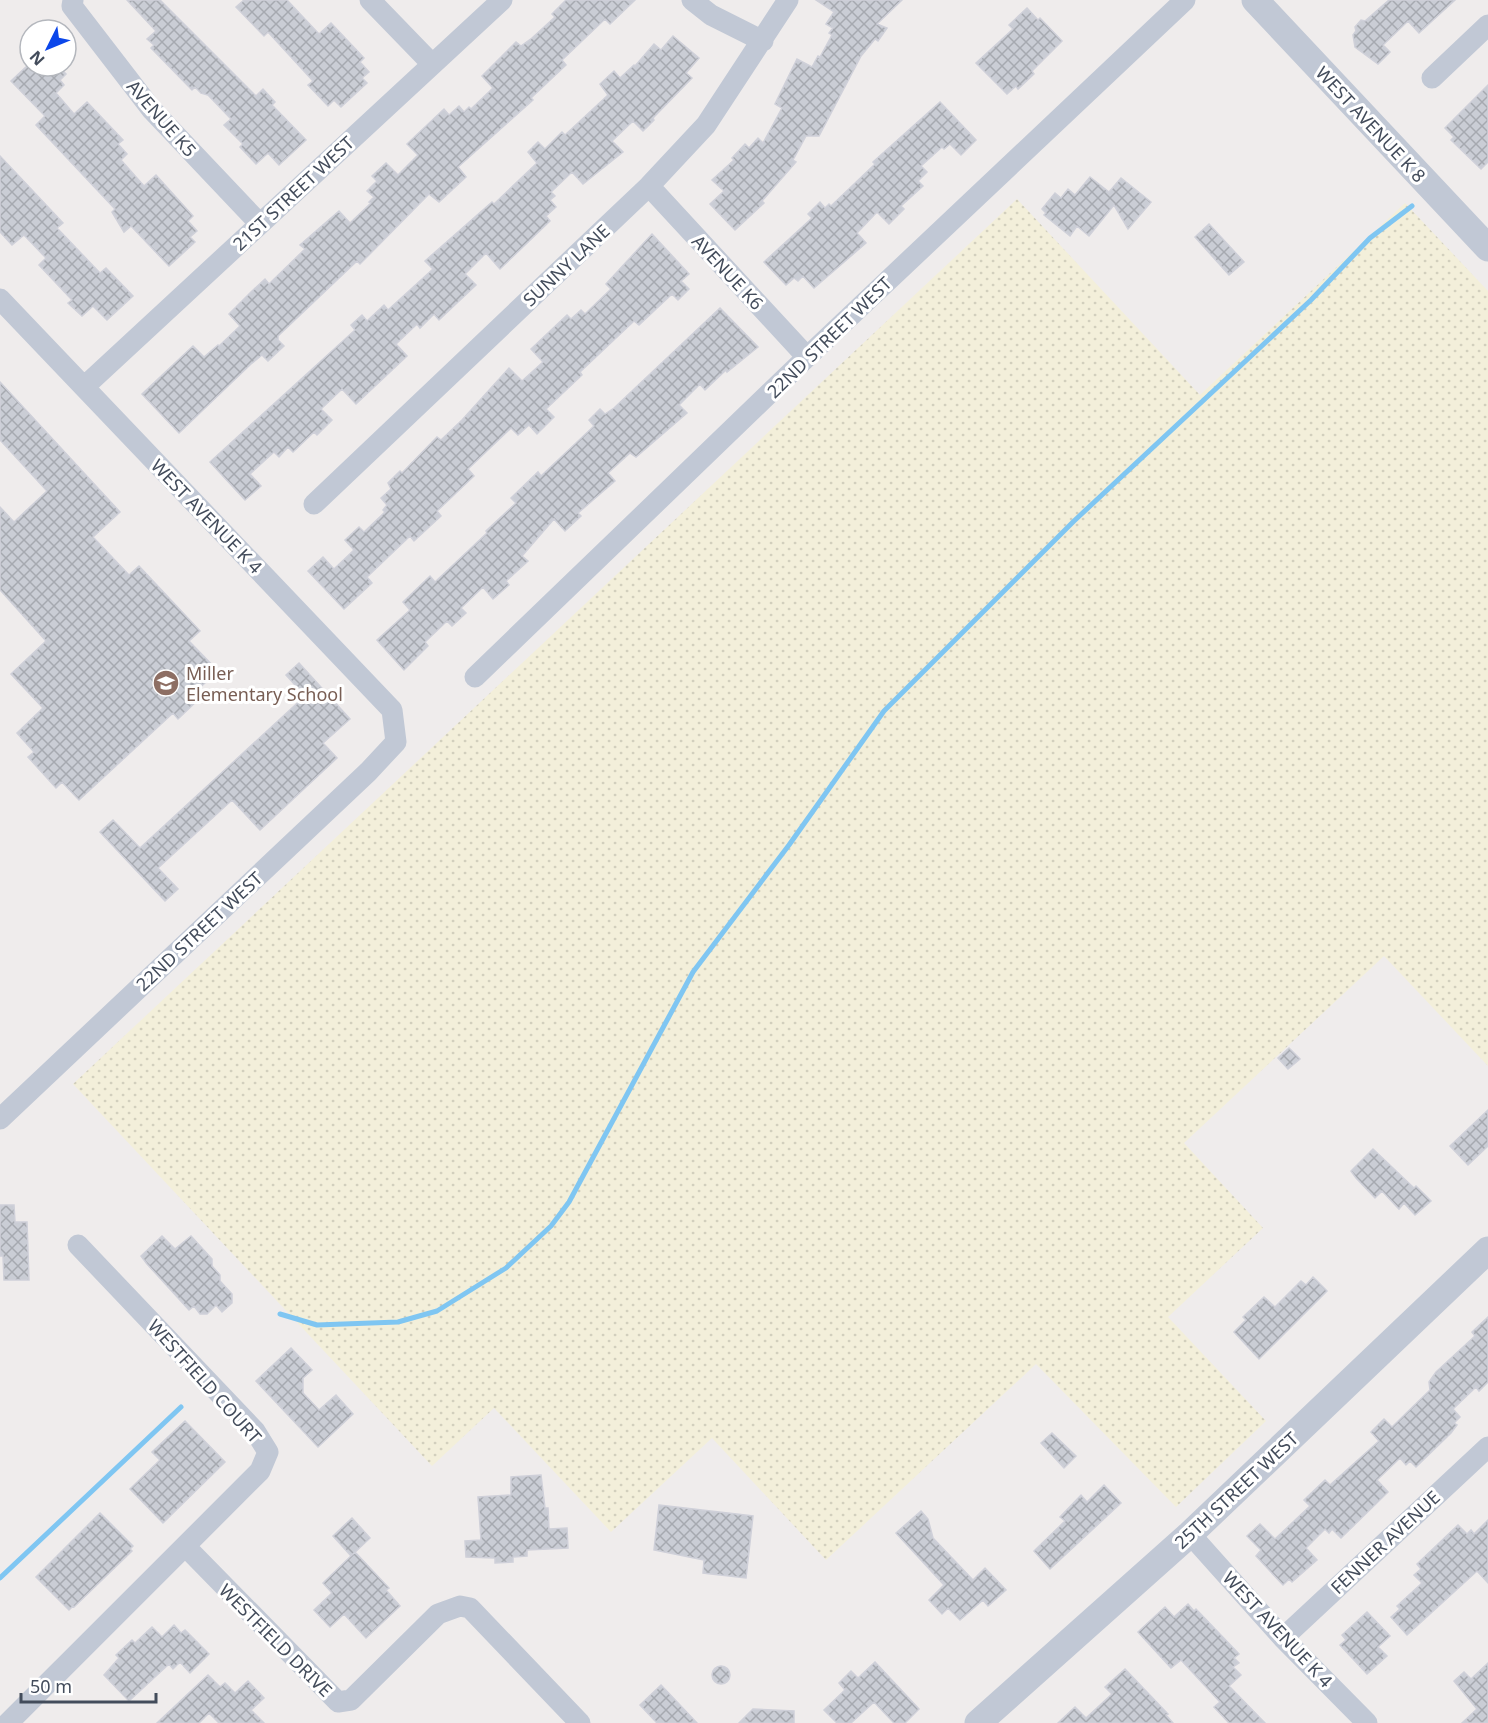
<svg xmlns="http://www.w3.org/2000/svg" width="1488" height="1723" font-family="'Noto Sans',sans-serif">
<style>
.sand{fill:url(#sand-dots)}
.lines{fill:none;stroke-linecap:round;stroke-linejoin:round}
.stream{stroke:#7fc6f2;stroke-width:5}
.building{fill:url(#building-cross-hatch);stroke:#cfd0d9;stroke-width:1.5}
.minor{stroke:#c1c8d5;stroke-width:21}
.tertiary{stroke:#c1c8d5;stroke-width:27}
.labels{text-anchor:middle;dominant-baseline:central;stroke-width:6;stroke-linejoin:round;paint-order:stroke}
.street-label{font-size:18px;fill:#434c5b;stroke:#fff}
.education-label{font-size:18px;fill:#785e54;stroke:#fff;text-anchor:start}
</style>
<defs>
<pattern id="sand-dots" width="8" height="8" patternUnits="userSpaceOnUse" patternTransform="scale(1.5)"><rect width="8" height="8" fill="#f3efda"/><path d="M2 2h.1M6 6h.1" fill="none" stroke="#d2cfbd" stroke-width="1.8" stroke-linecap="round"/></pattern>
<pattern id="building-cross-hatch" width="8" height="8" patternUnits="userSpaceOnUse" patternTransform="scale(1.5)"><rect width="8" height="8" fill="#cacdd5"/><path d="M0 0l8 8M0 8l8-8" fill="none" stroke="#a6a9b0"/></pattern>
</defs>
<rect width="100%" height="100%" fill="#efecec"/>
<!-- sand -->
<path class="sand" d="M1017,199L1200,395L1405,203L1488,291V1066L1384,956L1184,1143L1263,1228L1168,1317L1266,1421L1176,1507L1036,1364L826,1560L712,1438L611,1532L494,1408L432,1466L73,1084Z"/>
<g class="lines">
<!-- stream -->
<path class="stream" d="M280,1314L317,1325L398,1322L437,1311L506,1268L551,1226L569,1202L693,972L789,845L884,711L1074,521L1311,300L1370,238L1412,206
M0,1578L181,1407"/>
</g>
<!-- building -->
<path class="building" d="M127,0H160L256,96L263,89L275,102L272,105L306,140L279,165L268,153L256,164L240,147L243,144L224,125L231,119L208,95L201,93L195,87L192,90L151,48L154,45L147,39L156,31Z
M244,0H287L319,34L331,23L364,58L360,62L369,72L362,78L367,83L341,107L334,100L328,106L308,85L313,81L268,32L264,36L236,7Z
M566,0H635L610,24L605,19L562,60L566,65L531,98L533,100L458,167L466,177L439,202L429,194L360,264L357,261L278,336V340L284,346L268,361L262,355L251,364L179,433L142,394L193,346L204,357L218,345L219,346L240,326L229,314L251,292L265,279L269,284L305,249L300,245L339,211L350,223L371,203L369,202L374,197L367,191L377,181L372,176L386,163L398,175L418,155L407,144L444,109L449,115L459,106L464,112L469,107L471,109L493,88L482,76L516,42L521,46L532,38L555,17L552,14Z
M816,0H902L877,24L887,28L878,41L875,39L861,56L819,136H806L793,160L796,162L762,201L764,203L735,230L710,204L724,191L712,180L734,160L732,158L745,144L749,148L758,138L763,143L782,108L775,104L797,59L812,67L818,56L820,57L832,35L829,33L833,28L826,24L834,12Z
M1389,0H1455L1419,33L1408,21L1383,45L1390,52L1378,64L1355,47L1353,35L1356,31L1355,27L1361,20L1365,21Z
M1027,8L1038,20L1040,18L1062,41L1032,71L1034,74L1018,89L1016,86L1007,94L976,63L1013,29L1009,25Z
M673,36L699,58L686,73L692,78L653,118L654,120L643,131L633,121L612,141L623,152L583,184L572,172L551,192L555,196L550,200L556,207L546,216L550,221L500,269L486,253L465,274L476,285L439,320L434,314L420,328L417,324L396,344L407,356L356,404L342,389L321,409L332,420L317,435L314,432L293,452L288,447L279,457L274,452L250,474L261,486L245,500L210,462L355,330L351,325L362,315L367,321L384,305L388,310L433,269L425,261L492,202L494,204L537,163L528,152L538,142L545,149L562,132L565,135L608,95L600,84L614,71L620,78L634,65L635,66L654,44L661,50Z
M27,66H58L66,74L60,80L64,85L56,93L74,114L87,102L123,140L118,144L127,154L121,160L144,186L156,175L193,216L188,221L197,231L190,237L195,242L169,266L131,226L124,232L112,212L115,209L36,125L45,116L11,81Z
M1488,85V162L1481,169L1451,140L1454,137L1445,128Z
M940,102L976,140L961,155L950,144L944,149L942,147L921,166L927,172L918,181L923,186L901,206L904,209L889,224L877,212L857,233L866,243L814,288L803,276L798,281L794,278L786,285L764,262L812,218L808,214L820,202L825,208L829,204L831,206L875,164L873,162Z
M0,156L63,223L57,228L100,273L106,268L133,296L107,320L93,306L82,316L68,303L72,300L39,265L46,258L24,235L12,245L0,232Z
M1090,177L1109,192L1121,178L1151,202L1128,229L1114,205L1089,236L1077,226L1070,236L1044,215L1046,213L1042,209L1055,193L1061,198L1068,189L1075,195Z
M1209,224L1244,262L1229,275L1195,237Z
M652,234L689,274L681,281L689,289L678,300L672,294L639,325L634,321L580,372L582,375L546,409L554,417L537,434L529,425L518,435L511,428L468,469L474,476L437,511L441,516L414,541L410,536L367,577L372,583L344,609L308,571L323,557L334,569L354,550L345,540L359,527L364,532L385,512L383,510L387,505L381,498L391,489L388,483L400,471L402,473L437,437L441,440L462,420L509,368L522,381L543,362L531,349L567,315L571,319L581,310L585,314L611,289L606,284Z
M720,308L758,347L727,372L726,370L705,390L700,384L679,405L687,413L636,457L630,453L608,473L615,481L578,513L581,516L565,531L554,519L522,556L528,561L506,581L509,585L493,599L483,587L461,608L466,613L452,626L447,621L425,642L428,646L404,670L377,640L410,610L403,602L430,576L435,582L487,533L486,531L516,503L511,498L538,472L541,476L594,426L589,420L600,409L605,414L614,408Z
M0,382L120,512L93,537L129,575L139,566L200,631L189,641L218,671L194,693L199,699L178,719L173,713L79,800L62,782L56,788L28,757L34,752L17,733L43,708L11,674L46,641L0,590V507L14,522L47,491L0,440Z
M299,663L350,719L323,743L337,758L260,830L232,800L158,868L178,889L165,901L100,832L113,820L140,848L305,696L286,675Z
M1289,1048L1300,1059L1288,1069L1278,1058Z
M1488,1110V1146L1468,1165L1450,1146Z
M1373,1149L1414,1188L1416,1186L1431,1201L1415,1215L1404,1203L1399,1209L1382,1191L1375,1198L1356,1178L1351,1171Z
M0,1205H14L15,1222H27L29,1280H4L3,1256H0Z
M162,1236L175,1249L191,1236L212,1259V1266L220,1275V1281L232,1294V1303L222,1312L216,1305L207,1314H200L194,1306L189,1310L147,1264L141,1256Z
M1313,1277L1327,1291L1259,1359L1234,1332L1246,1320L1243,1317L1264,1297L1275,1307L1301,1281L1306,1285Z
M1488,1317V1382L1479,1391L1476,1387L1453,1409L1460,1417L1454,1423L1457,1425L1451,1433L1416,1467L1410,1461L1406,1465L1400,1458L1377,1480L1388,1492L1341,1538L1332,1529L1329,1533L1325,1529L1306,1548L1317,1560L1292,1582L1289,1579L1283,1585L1256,1556L1261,1550L1247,1536L1260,1524L1275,1539L1310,1506L1304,1500L1325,1480L1330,1485L1379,1441L1371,1432L1384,1419L1392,1427L1430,1390L1429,1382L1436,1372L1475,1336L1472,1332Z
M291,1348L312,1370L303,1378V1393L319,1410L336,1395L353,1414L318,1447L256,1381Z
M185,1421L225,1462L163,1523L130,1489L160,1460L152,1452Z
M1052,1433L1076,1456L1064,1468L1041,1443Z
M541,1475L545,1508H548L549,1529L567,1528L568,1548L527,1550V1556L513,1557V1562L495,1563V1558L466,1557L465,1541L481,1540L478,1497L511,1495V1477Z
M1104,1485L1121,1503L1050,1569L1034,1551L1065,1521L1060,1517L1081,1495L1087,1502Z
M659,1505L753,1516L746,1578L703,1573L704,1560L654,1550Z
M921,1511L928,1519L933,1538L973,1580L985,1568L1006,1590L988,1606L983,1600L960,1620L948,1608L942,1614L929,1600L944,1585L896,1533Z
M100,1513L133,1546L130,1549L132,1551L74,1607L73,1606L69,1610L36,1577Z
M352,1518L370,1538L351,1556L333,1536Z
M1488,1520V1583L1477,1571L1407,1635L1391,1617L1400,1609L1397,1606L1422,1583L1414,1575L1421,1569L1417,1564L1458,1525L1467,1534L1471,1530L1474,1534Z
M355,1552L389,1588L386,1590L400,1606L366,1638L344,1614L330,1627L314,1610L332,1593L323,1583Z
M1188,1604L1194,1611L1196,1609L1239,1654L1234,1658L1239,1663L1233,1667L1241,1675L1229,1686L1265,1723H1229L1214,1707L1220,1702L1181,1660L1171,1668L1138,1632L1165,1607L1174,1617Z
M1367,1612L1390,1636L1378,1647L1387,1656L1367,1674L1340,1645L1346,1640L1342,1635Z
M174,1625L181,1633L185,1630L209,1654L190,1673L180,1662L173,1669L169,1664L129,1701L104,1675L119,1658L116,1655L132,1640L135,1643L152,1627L162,1637Z
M875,1662L919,1709L905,1723H894L874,1702L851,1723H837L824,1710L845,1690L839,1683L851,1671L858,1678Z
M1488,1663V1723H1462L1477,1709L1454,1681L1464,1672L1471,1679Z
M712 1675a9 9 0 1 1 18 0a9 9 0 1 1-18 0Z
M1125,1669L1168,1714L1166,1715L1173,1723H1058L1075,1707L1086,1718L1112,1694L1105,1687Z
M208,1675L220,1687L225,1683L235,1693L248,1681L264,1698L251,1710L264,1723H219L209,1713L199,1723H157Z
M661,1685L697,1723H657L640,1705Z
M753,1709L794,1711V1723H739Z"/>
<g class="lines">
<!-- minor -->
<path class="minor" d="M73,0L72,6L152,110L260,224
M370,0L432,64
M692,0L711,15L763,41
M1432,78L1488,25
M649,186L807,357
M0,299L392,710L396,742L368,772L0,1119
M84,387L502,0
M314,504L649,186L706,125L788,0
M475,677L807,357L1185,0
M1190,1534L1283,1638L1367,1723
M186,1547L338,1702L351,1700L438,1614L460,1606L470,1608L580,1723
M1283,1638L1488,1447
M8,1723L260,1471L268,1452L255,1431L78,1245"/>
<!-- tertiary -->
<path class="tertiary" d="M1255,0L1488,248
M978,1723L1190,1534L1488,1250"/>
</g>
<!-- icons -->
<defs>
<symbol id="school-disc" viewBox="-11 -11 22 22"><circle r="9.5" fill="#8d6e63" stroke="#fff"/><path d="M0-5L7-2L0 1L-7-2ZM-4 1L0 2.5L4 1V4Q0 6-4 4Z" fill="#fff"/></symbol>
</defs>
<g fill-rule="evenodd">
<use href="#school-disc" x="151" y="668" width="30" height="30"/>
</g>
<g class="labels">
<!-- street labels -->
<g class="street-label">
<text transform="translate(162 118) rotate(49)">AVENUE K5</text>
<text transform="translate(1371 124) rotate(47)">WEST AVENUE K 8</text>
<text transform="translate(293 193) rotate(-43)">21ST STREET WEST</text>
<text transform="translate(566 265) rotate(-43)">SUNNY LANE</text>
<text transform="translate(728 272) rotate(47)">AVENUE K6</text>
<text transform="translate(829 337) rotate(-44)">22ND STREET WEST</text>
<text transform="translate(207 516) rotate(46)">WEST AVENUE K 4</text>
<text transform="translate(199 931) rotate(-43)">22ND STREET WEST</text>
<text transform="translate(205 1381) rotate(48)">WESTFIELD COURT</text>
<text transform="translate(1236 1490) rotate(-43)">25TH STREET WEST</text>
<text transform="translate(1385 1542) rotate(-43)">FENNER AVENUE</text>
<text transform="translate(1278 1629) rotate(47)">WEST AVENUE K 4</text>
<text transform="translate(276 1640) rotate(45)">WESTFIELD DRIVE</text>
</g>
<!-- education labels -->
<g class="education-label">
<text x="186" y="673">Miller<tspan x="186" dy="21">Elementary School</tspan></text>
</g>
</g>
<!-- north arrow -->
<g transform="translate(48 48) rotate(227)"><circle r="28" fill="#ffffff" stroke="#b4b7bd" stroke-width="1.5"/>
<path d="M0-4.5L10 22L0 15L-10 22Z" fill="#0b46ea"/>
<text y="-9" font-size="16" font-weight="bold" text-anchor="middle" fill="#434c5b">N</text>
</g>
<!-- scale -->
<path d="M21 1693v9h135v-9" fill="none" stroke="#434c5b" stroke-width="3"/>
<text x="30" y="1693" font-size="18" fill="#434c5b" stroke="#ffffff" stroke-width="4.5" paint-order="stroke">50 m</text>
</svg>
